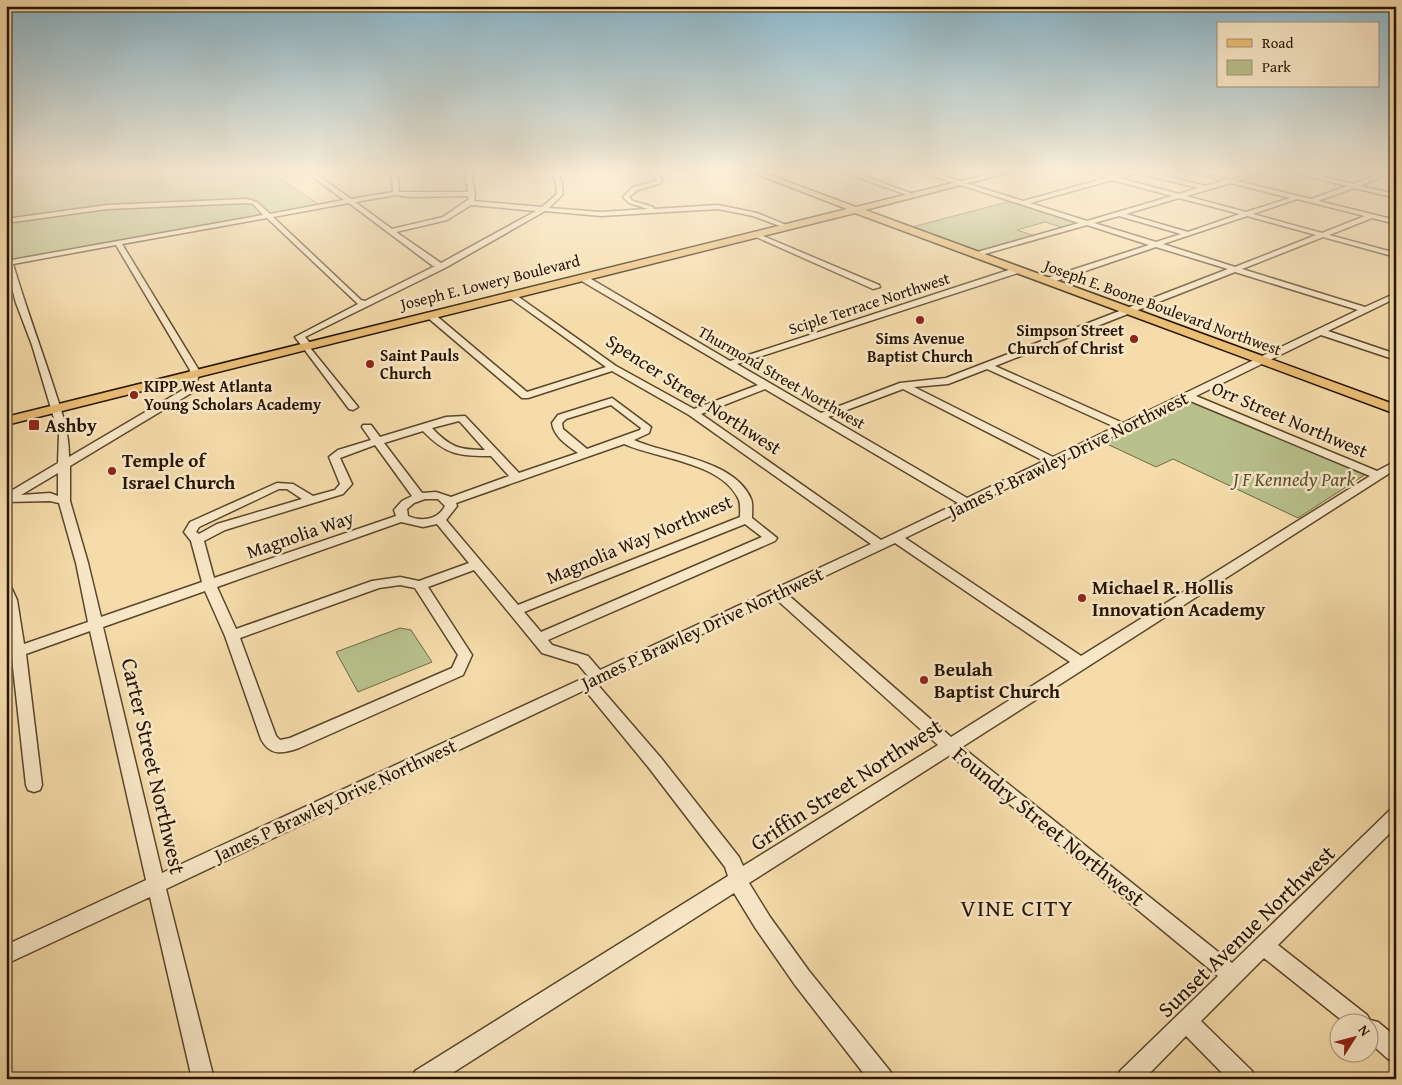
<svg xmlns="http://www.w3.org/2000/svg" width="1402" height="1085" font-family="'Gentium Book Plus',serif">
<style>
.green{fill:#b8c18c;stroke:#6f6a46}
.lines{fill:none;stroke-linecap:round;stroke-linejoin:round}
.minor-casing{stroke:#5a462b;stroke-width:3}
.major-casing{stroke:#261400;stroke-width:3}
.minor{fill:#f9e8c8;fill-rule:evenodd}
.major{fill:#ebbe76;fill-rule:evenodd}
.poi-dot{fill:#8f2418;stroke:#f9e8c8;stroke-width:2}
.labels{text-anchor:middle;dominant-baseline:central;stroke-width:5;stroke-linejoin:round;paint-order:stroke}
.far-street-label{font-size:16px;fill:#261400;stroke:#f9e8c8}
.far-poi-label{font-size:16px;font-weight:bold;fill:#261400;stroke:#f9e8c8;text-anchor:start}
.street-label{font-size:19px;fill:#261400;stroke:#f9e8c8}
.poi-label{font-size:19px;font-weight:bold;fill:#261400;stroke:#f9e8c8;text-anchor:start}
.park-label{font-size:19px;font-style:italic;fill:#595131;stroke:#f9e8c8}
.near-street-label{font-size:22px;fill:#261400;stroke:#f9e8c8}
.near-neighbourhood-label{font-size:24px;letter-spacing:1px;fill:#261400;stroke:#f9e8c8}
</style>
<rect width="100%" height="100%" fill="#f6dcab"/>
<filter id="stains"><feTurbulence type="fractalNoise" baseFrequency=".004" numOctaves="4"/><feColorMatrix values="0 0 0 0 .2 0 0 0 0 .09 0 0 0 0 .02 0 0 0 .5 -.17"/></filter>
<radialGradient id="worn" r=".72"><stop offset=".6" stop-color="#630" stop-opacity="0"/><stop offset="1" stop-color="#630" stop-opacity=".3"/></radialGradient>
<!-- green -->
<path class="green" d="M67,171H269L321,206L12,263L6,241V177Z
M1011,201L1081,223L1064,228L1045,222L1017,230L1035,236L980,252L912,227Z
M1193,401L1366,474L1298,518L1173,459L1156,467L1105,443Z
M400,628L411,630L432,662L358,692L336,652Z"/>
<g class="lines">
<defs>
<path id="minor" d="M305,171H312L351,199L393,192L392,178L385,171H392L398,177L399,192H468L465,171H471L475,194L474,201L542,207L557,194L556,183L551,171H557L562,183L563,194L549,208L601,212L648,209L629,203L623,197L633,187L656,181V179L646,171H653L662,178L661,183L638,190L629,197L633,201L653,207L654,209L718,205L757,213L791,227L788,229L753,216L718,209L601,216L545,211L445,268L305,337L310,343L311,349L358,407L353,410L349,409L295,337L358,304L267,218L122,244L200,372L193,392L70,466V501L88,563L101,617L202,582L191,541L184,532L190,522L277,483L293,484L313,496L335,490L340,484L329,457L338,450L371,440L362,427L363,425H371L380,437L446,417L465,416L519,473L578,453C567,445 554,437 552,423L558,415L612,398L651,427L649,433L634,440C668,455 735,460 751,499C753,504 752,512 752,518L777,538L775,541L548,640L552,645L588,656L600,670L871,544L689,415L612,371L528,398H522L427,317V313H433L527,392L606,367L506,295L513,293L616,366L694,409L758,385L580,280V276H586L730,361L1015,268H1021V272L737,364L821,413L900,383L946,378L1228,269L1156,247L1050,283H1044V279L1149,245L1087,225L974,257V253L1079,223L917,171H927L1023,201L1106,178L1085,171H1096L1112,176L1128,171H1147L1205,186L1224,181L1188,171C1202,171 1219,180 1232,179C1244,177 1254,171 1267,171L1237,181L1311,199L1347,186L1287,171H1299L1353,184L1388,171H1396L1360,186L1396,194V198L1354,188L1318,201L1396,220V224L1372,218L1329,235L1396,253V257L1323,237L1242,269L1365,307L1396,293V298L1328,331L1396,354V360L1321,335L1196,396L1377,471L1396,461V469L962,747L1232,963L1390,810L1396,808V827L1278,945L1367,1015L1370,1020L1378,1022L1396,1037V1062L1388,1059L1370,1043V1022H1344L1264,958L1201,1021L1252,1071L1255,1079H1228L1186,1036L1144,1079H1117L1120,1071L1218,976L950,755L749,883L770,917L809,971L890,1071L893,1079H868L795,985L756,929L734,893L443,1079H412L415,1071L728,876L725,867L649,768L585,690L166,889L214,1079H192L150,897L6,964V945L146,880L90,631L26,654L42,785L40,790L34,792L28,790L26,785L12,658L6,660V650L10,648L6,620V586L11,587L17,600L24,644L88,622L76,563L59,503L50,501L6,502V494L58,463L59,435L32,345L16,303L6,265V248L10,250L12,260L263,215L253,204L247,203L107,209L6,223V219L107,205L247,199L257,202L270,214L344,200ZM1137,173L1198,188L1179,194L1119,178ZM1112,180L1172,196L1087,221L1030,203ZM1231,183L1290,198L1246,212L1186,196ZM396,195L410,197L468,196L469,199L443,217L392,229L355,202ZM1179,198L1240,214L1188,232L1126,214ZM1297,199L1365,216L1322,233L1253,214ZM349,203L433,266H435L365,301L361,300L273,217ZM471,205L536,211L441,263L396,232L447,220ZM1119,216L1181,234L1156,242L1094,223ZM1247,216L1316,235L1235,267L1163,244ZM116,245L190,370L186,388L69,457C69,430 61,410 53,385C40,345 25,305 13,264ZM1235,272L1358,310L1123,423L995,366ZM987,369L1115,427L1053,457L914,387L948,384ZM765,389L958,503L881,540L701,414ZM903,389L1044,461L967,498L828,417ZM1188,400L1370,476L1081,656L905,538ZM611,405L641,428L640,430L587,449L563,429L562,423L566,419ZM459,421L462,424L485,450C459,450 450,447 432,428ZM423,431C446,455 459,456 491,456L509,476L451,497L436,492L422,493L384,443ZM624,444C658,459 720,462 738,498C741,503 740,511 740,517L518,605L446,520L457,506L456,503ZM375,445L412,496L402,501L394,510L396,516L214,578L204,541L225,530L343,494L352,484L340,458ZM58,473V496L50,493L21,495ZM279,489H287L302,499L217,524L199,534L196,532L199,527ZM425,499H438L445,506C438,520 421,522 408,516L407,509L414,503ZM401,522L423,527L437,524L469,563L419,581L400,577L372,581L236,629L217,587ZM745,524L762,537L541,632L524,612ZM895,543L1070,662L951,737L787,594ZM474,570L542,653L578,664L588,676L162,873L103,627L205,591L225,636L261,739C270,756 282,754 299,748L463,675L472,655L428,587ZM400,585L415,588L458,655L452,668L290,738L280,740L276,736L240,638L379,588ZM776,599L938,745L743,866L739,857L661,758L597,684Z
M840,171H850L918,196L913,197Z
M756,233L879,285L880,287L873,289L754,236V234Z"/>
<path id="major" d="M748,171H759L856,207L1001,171H1015L865,210L1396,405V414L855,213L6,425V417L847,209Z"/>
</defs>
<!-- minor casing -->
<use href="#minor" class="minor-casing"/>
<!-- major casing -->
<use href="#major" class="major-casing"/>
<!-- minor -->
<use href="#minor" class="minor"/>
<!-- major -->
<use href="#major" class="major"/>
</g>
<!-- sky -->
<linearGradient id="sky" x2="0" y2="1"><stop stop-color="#8ab7cd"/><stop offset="0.53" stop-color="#fbefd9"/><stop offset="1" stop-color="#fbefd9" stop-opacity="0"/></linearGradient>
<rect width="1402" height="323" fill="url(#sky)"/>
<!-- markers -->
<g class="poi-dot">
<circle cx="920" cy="320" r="5"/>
<circle cx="1134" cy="339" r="5"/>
<circle cx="370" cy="364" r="5"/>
<circle cx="134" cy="395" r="5"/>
<rect x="28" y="419" width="12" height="12" rx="2.5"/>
<circle cx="112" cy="471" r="5"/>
<circle cx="1082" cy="598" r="5"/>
<circle cx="924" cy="680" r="5"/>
</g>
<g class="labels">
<!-- far-street labels -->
<g class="far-street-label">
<text transform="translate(490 282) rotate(-14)">Joseph E. Lowery Boulevard</text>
<text transform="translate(869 303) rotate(-18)">Sciple Terrace Northwest</text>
<text transform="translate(1163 307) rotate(20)">Joseph E. Boone Boulevard Northwest</text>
<text transform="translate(782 377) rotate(30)">Thurmond Street Northwest</text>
</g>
<!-- far-poi labels -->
<g class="far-poi-label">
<text x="1124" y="330" text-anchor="end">Simpson Street<tspan x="1124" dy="18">Church of Christ</tspan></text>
<text x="920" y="338" text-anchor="middle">Sims Avenue<tspan x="920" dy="18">Baptist Church</tspan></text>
<text x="380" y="355">Saint Pauls<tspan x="380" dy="18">Church</tspan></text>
<text x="144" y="386">KIPP West Atlanta<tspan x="144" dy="18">Young Scholars Academy</tspan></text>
</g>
<!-- street labels -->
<g class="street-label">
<text transform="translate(694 394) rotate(33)">Spencer Street Northwest</text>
<text transform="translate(1290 419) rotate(23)">Orr Street Northwest</text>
<text transform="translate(1068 454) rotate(-26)">James P Brawley Drive Northwest</text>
<text transform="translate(300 534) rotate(-19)">Magnolia Way</text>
<text transform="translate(639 539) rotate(-23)">Magnolia Way Northwest</text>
<text transform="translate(702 628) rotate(-25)">James P Brawley Drive Northwest</text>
<text transform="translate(335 800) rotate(-25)">James P Brawley Drive Northwest</text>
</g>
<!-- poi labels -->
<g class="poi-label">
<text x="45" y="425">Ashby</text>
<text x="122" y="460">Temple of<tspan x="122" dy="22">Israel Church</tspan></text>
<text x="1092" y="587">Michael R. Hollis<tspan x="1092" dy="22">Innovation Academy</tspan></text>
<text x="934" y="669">Beulah<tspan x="934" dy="22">Baptist Church</tspan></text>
</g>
<!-- park labels -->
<g class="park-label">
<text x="1294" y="479">J F Kennedy Park</text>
</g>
<!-- near-street labels -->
<g class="near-street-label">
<text transform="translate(154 766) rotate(77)">Carter Street Northwest</text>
<text transform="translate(846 784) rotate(-33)">Griffin Street Northwest</text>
<text transform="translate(1049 826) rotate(39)">Foundry Street Northwest</text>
<text transform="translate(1246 931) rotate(-44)">Sunset Avenue Northwest</text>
</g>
<!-- near-neighbourhood labels -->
<g class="near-neighbourhood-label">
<text x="1017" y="907">VINE CITY</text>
</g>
</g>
<!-- margin -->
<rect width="1402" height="1085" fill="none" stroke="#f6dcab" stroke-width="25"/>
<rect x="8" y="8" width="1387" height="1070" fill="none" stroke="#261400" stroke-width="2.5"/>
<rect x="12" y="12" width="1377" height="1060" fill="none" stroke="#261400"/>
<!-- legend -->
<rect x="1217" y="22" width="162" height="65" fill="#f9e8c8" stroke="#a59378"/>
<rect x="1227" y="39" width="25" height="8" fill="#ebbe76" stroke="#a59378"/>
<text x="1262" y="48" font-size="15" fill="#261400">Road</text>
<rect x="1227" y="60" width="25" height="15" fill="#b8c18c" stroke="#a59378"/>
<text x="1262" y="72" font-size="15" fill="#261400">Park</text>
<!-- north arrow -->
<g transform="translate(1354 1038) rotate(54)"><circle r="24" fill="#f9e8c8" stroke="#a59378"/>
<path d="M0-4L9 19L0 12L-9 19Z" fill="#8f2418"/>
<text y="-8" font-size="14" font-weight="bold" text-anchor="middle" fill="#261400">N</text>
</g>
<rect width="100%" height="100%" filter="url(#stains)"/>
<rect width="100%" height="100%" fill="url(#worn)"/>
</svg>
